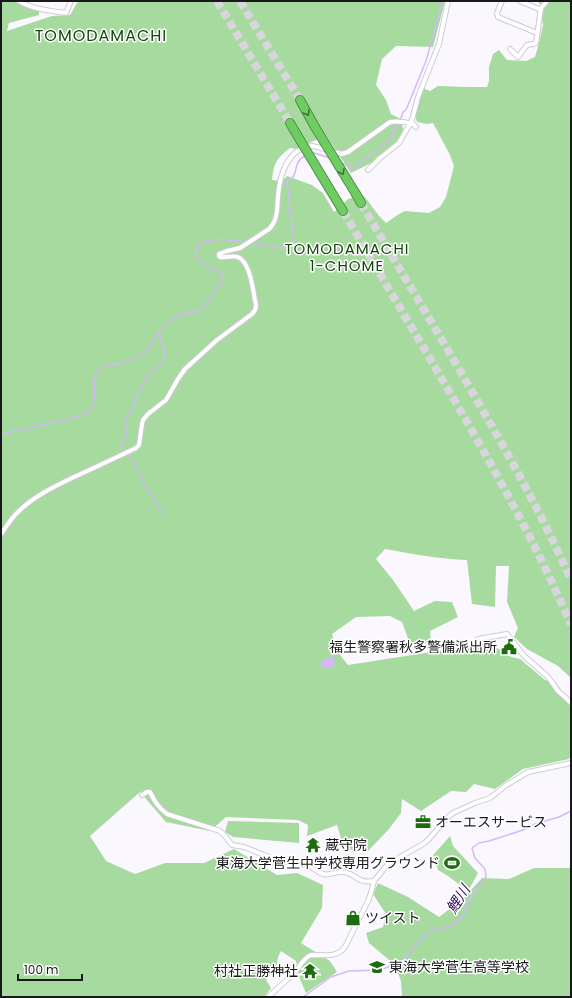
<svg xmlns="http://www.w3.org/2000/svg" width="572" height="998" font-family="Poppins,'Noto Sans JP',sans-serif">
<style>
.green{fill:#a6da9e}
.water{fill:#d5b7fb}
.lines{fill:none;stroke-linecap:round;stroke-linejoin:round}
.stream{stroke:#d5b7fb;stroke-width:1.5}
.motorway-tunnel{stroke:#d8d6dc;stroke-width:8;stroke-dasharray:8 4;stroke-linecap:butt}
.minor-casing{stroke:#cecad4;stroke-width:6}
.motorway-casing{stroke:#508e48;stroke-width:10}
.minor{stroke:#fff;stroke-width:4}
.motorway{stroke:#6ecd60;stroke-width:8}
.motorway-bridge-casing{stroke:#508e48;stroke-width:10;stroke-linecap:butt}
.motorway-bridge{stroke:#6ecd60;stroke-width:8}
.oneway{stroke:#44723e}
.labels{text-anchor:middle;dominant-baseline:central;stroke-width:3;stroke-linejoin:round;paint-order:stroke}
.poi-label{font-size:14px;fill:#19181b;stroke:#fff;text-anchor:start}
.neighbourhood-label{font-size:15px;letter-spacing:1px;fill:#16470f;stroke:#fff}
.water-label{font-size:15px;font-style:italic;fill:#3c1260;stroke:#fff}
.quarter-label{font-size:16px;letter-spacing:1px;fill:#16470f;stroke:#fff}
</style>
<rect width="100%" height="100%" fill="#faf8fe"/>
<!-- green -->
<path class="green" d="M1,1H15L28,8L39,11V15L9,23L7,31L52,16L70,15L78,1H445L433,47L396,46L382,59L376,85L386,100L391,114L401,119L404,133L397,143L377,160L351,173L325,134L316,140L296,149L290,148C276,159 274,163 272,180L282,181L287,176L312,185L323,193L334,212L348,199L363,195C371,204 377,215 386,223L399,214L405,211L429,213L440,207L446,197L454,166L450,155L433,123L427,124L417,122L413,108L422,81L425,89L430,91L438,86L467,87H487L489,81V67L493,54L499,50L507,60L526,61L535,57L539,43L543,25L540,4L537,1H571V678L558,666L527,649L514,637L518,628L507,602L509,566H496L495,607L472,604L467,560C439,559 413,554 385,549L376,559L393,580L414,611L435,601L452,602L458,617L430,631L431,643L410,644L402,622L390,616L356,617L332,634L337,651L348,665L489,643L511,657L520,659L545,680L556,683L571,703V753L569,759L523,769L495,789L474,784L466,792L451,791L421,811L402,799L401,813L389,829L368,851L344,849L337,825L307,836L308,825L298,820L226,817L210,831L166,822L140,792L90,836L106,861L135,874L165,863H204L234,849L277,875L297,873L323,885L322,908L301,943L330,961L337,972L306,993L300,979L296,961L281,951C278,957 278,957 277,963C276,970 270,975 266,980L271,988L264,997H1Z
M228,821L299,823V843L233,837L225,832Z
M450,836L453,846L478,873L468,891L448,876L438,870L433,855Z
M534,868H571V997H401L402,996L401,981L395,965L369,943L366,933L383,927L386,914L373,894L378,883L408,897L439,917L463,899L482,878L509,879Z"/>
<!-- water -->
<path class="water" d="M333,656L335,666L324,668L321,666L320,664L322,661Z"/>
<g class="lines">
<!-- stream -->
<path class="stream" d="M311,154L314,153L330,158
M339,162C345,164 348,167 354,168L383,145L393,136V132L400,121L403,112L406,110L426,61L439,15L441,1
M250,243L286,248L290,247L294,242L288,189L286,185C287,181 289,181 292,178C299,170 292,163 306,155
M1,434L74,418C110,408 85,383 100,369C104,365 111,365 117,364C124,363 133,359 140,356C152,348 155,334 165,325C171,320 178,315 186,313C190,312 194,313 198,311C209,304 215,290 223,280L224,277C219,268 208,270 201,263C197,260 195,256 196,252C197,234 234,240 246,242
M124,452C119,443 123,440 127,432L125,422L126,418L131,412L139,391L147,377L165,360C166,351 162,343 159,334
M126,455L130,456L132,458L145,485L152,496L162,514
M303,997L331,977L349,971L381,970L402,961L428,932L444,928L458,922L466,910L468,901L486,877L485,869L475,858L472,848L479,843L489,841L523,830L535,824L559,817L571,811"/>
<!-- motorway-tunnel -->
<path class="motorway-tunnel" d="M217,1L290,123
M240,1L300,100
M361,203C397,265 435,327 471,390C507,452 542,514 571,580
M343,211C384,281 425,350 466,420C504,487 541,554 571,625"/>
<defs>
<path id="minor" d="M19,1C32,9 51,11 66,13L71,1
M502,1L497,13L498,17L537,33
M520,1L541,10
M510,49L518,57L527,45L533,44L536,43L541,8L547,1
M368,170L380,158L399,143L412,120L418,97L439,44L448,1
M1,534C7,526 11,518 18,512C33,497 53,487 72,478C94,468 115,458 136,448L139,445L142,424L143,420L148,414L166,400L178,379L185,369L217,340L252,314C254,312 256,310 256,306C256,302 254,298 254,294C252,284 249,262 238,257C233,255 226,258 220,257L219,256V254L227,251L240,248L269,229C278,220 277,209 278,197C279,182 283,164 295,153C300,149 306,146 312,146C321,147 330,152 339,153L341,154L348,152L390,122C397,121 406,122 413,124L416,127
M478,639L507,634L524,656L547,676L551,681L558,691L566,698L571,703
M142,795L147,792H150C155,802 158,807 167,814L220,831L225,836L232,845L244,847L264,855L267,856L275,864L280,867L298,866L308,863C312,868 317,872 323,874C329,876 336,871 342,872C355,872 356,884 374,881
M268,997C277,989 286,981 294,973C300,967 303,958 311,955C324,955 337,958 345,947L368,901L371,893L374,881L388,864L423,844L428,840L446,819L453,813L475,803L490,798L505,786L528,772L571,763"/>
<path id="motorway" d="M300,100L315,127
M290,123L300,140
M329,188L343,211
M356,194L361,203"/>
</defs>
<!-- minor casing -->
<use href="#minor" class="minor-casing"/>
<!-- motorway casing -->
<use href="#motorway" class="motorway-casing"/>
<!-- minor -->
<use href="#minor" class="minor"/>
<!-- motorway -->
<use href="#motorway" class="motorway"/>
<defs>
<path id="motorway-bridge" d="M315,127L356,194
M300,140L329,188"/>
</defs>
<!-- motorway-bridge casing -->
<use href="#motorway-bridge" class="motorway-bridge-casing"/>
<!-- motorway-bridge -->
<use href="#motorway-bridge" class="motorway-bridge"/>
</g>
<!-- one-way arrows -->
<defs><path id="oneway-chevron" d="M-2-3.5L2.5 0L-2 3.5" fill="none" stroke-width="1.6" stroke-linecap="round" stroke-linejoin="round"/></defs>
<g class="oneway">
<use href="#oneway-chevron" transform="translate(307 113) rotate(60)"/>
<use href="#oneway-chevron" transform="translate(342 172) rotate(59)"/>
</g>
<!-- icons -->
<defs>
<symbol id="civic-bare" viewBox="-9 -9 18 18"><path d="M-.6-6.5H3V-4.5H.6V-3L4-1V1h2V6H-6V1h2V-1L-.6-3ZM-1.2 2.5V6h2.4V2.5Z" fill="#1e6c10" stroke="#fff" stroke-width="2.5" paint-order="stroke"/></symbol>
<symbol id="office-bare" viewBox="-9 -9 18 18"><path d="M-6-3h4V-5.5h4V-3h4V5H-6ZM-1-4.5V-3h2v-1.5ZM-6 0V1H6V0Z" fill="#1e6c10" stroke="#fff" stroke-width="2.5" paint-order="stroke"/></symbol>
<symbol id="temple-bare" viewBox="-9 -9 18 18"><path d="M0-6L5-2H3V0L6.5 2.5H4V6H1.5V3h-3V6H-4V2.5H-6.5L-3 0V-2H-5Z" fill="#1e6c10" stroke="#fff" stroke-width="2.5" paint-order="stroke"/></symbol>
<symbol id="stadium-bare" viewBox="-9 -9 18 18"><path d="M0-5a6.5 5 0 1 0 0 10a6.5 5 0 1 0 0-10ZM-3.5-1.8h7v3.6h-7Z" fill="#1e6c10" stroke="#fff" stroke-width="2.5" paint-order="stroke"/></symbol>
<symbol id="shop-bare" viewBox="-9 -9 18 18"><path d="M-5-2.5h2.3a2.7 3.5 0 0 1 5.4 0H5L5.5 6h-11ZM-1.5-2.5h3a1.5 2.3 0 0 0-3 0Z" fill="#1e6c10" stroke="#fff" stroke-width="2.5" paint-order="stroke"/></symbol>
<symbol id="school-bare" viewBox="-9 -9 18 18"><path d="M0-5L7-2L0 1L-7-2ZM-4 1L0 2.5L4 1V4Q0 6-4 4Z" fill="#1e6c10" stroke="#fff" stroke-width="2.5" paint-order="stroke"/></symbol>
</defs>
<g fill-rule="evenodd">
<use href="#civic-bare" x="498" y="636" width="22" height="22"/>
<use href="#office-bare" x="412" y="811" width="22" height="22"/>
<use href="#temple-bare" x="302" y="834" width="22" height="22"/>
<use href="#stadium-bare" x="441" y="852" width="22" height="22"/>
<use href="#shop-bare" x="342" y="907" width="22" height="22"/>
<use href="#school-bare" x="366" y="956" width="22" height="22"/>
<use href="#temple-bare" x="299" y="960" width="22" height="22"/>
</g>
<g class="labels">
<!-- poi labels -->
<g class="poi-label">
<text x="497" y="647" text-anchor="end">福生警察署秋多警備派出所</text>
<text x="435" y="822">オーエスサービス</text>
<text x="325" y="845">蔵守院</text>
<text x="440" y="863" text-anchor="end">東海大学菅生中学校専用グラウンド</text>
<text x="365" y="918">ツイスト</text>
<text x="389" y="967">東海大学菅生高等学校</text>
<text x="298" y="971" text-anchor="end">村社正勝神社</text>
</g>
<!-- neighbourhood labels -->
<g class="neighbourhood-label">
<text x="347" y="248">TOMODAMACHI<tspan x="347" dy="17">1-CHOME</tspan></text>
</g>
<!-- water labels -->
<g class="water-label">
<text transform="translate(458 899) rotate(-57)">鯉川</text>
</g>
<!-- quarter labels -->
<g class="quarter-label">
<text x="101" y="35">TOMODAMACHI</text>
</g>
</g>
<!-- border -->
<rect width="572" height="998" fill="none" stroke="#19181b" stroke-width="4"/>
<!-- scale -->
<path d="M18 974v6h64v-6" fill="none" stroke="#19181b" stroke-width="2"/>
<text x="24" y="974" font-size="12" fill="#19181b" stroke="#ffffff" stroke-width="3" paint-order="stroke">100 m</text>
</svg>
